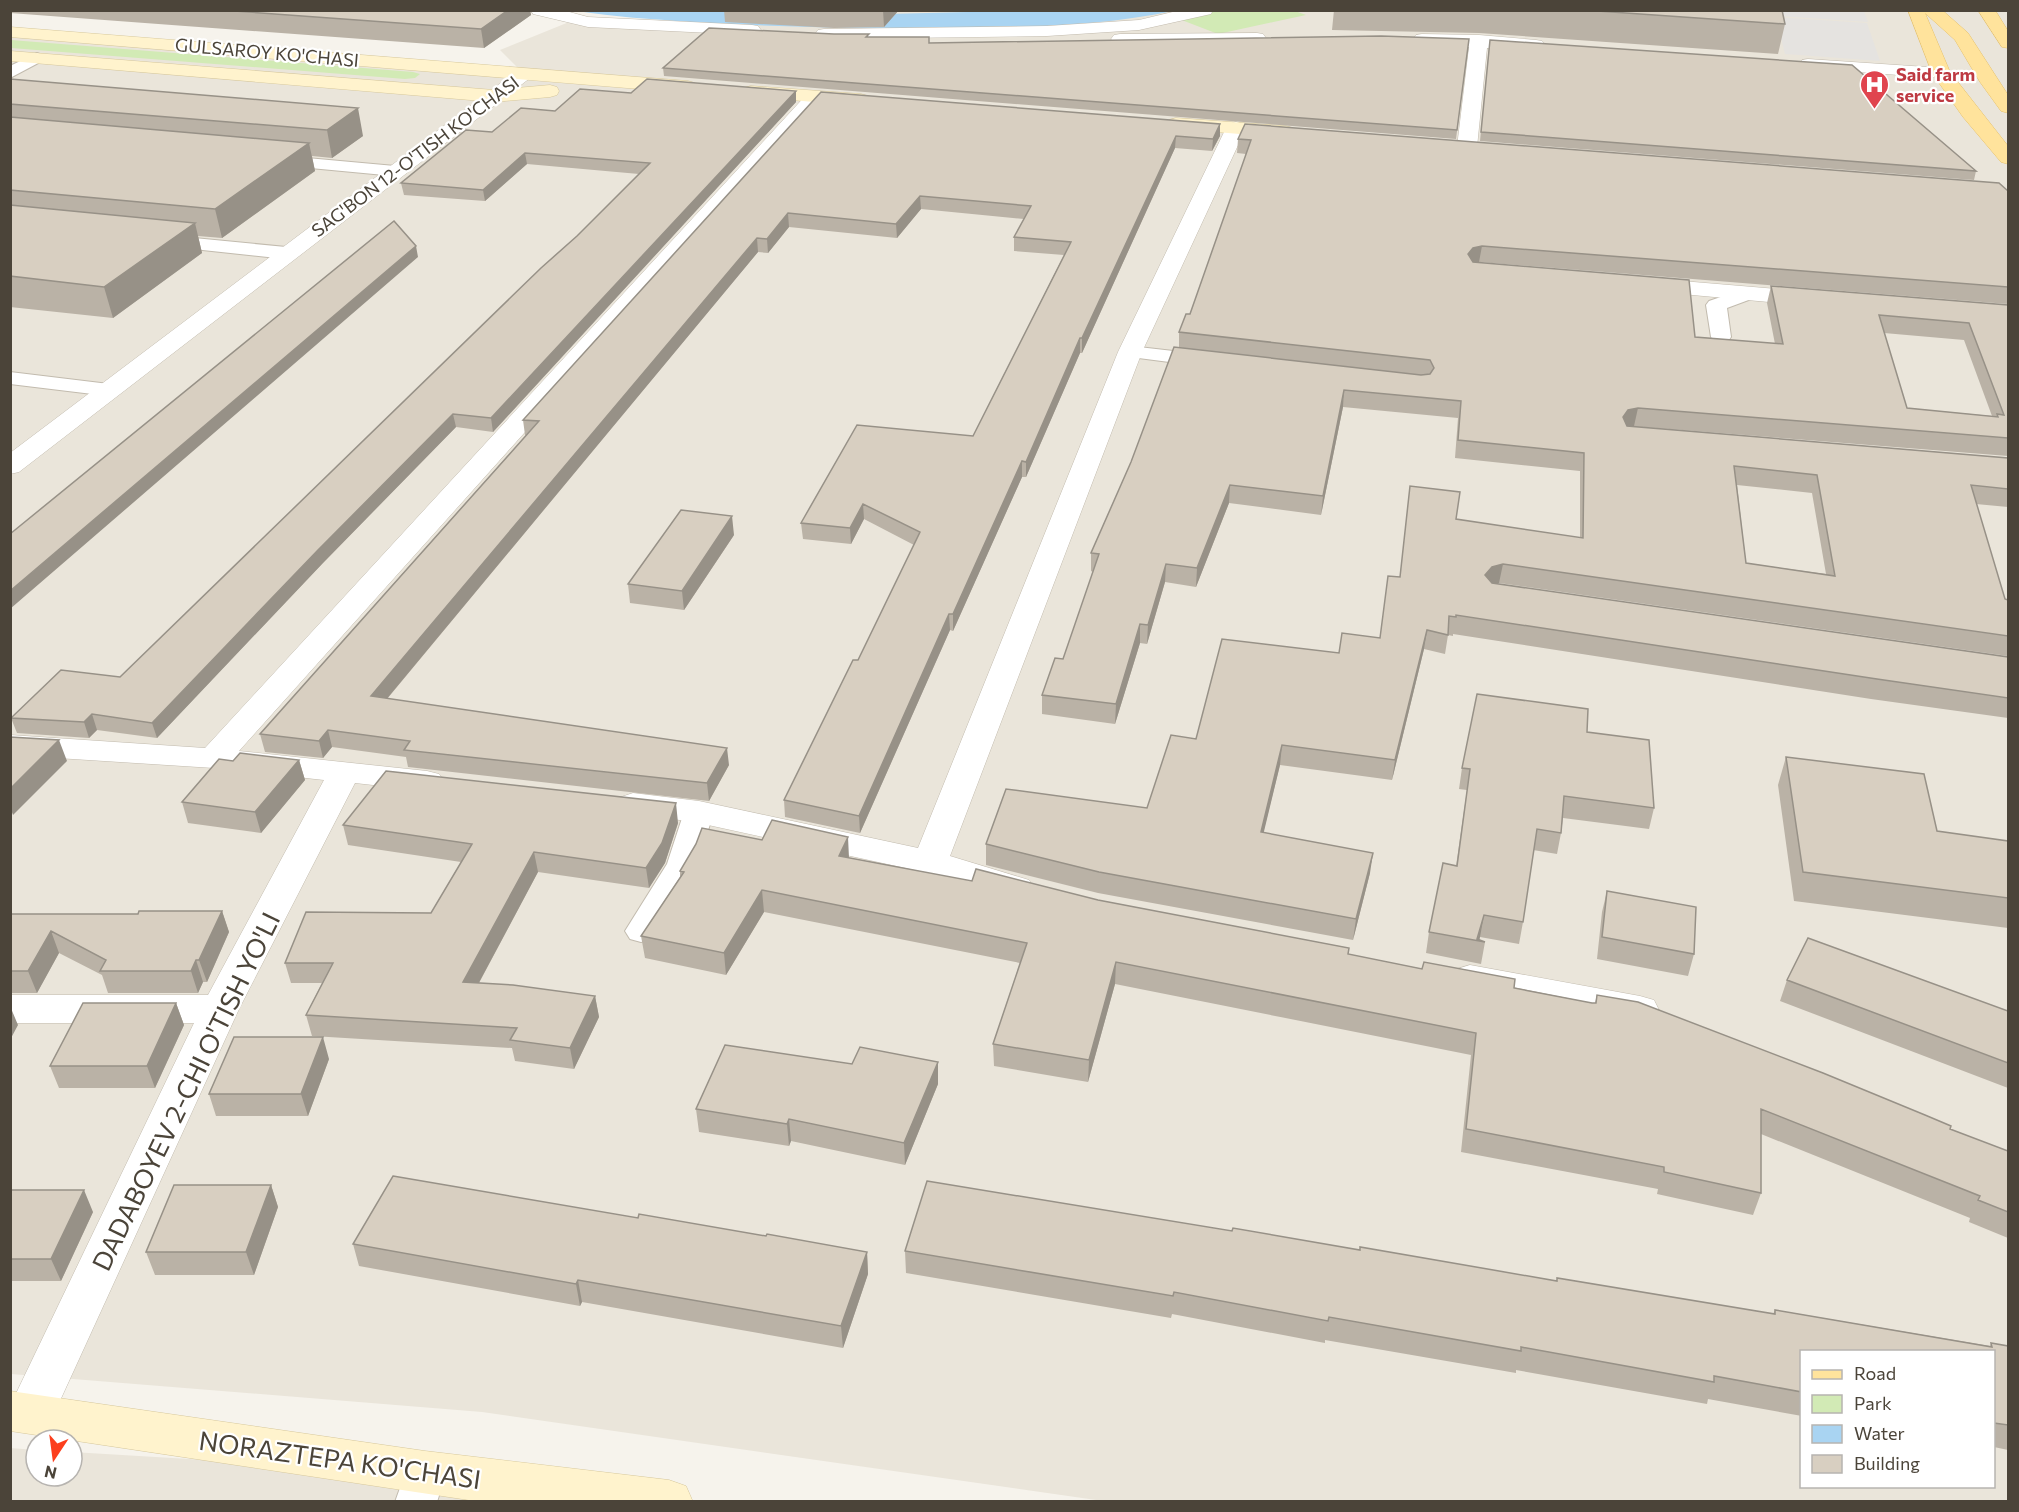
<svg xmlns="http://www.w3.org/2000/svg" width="2019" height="1512" font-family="Commissioner,sans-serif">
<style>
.residential{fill:#eae5da;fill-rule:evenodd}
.green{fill:#d2eab5}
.parking{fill:#e5e3e0}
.water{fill:#a9d4f2}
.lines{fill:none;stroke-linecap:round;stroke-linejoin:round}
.lane-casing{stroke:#c2bbae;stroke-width:2}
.street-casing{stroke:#c2bbae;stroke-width:1}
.secondary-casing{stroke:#d6c79b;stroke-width:1}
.primary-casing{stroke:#e6c16a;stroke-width:1}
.lane{fill:#fff;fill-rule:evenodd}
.street{fill:#fff;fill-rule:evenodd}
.secondary{fill:#fff3cd;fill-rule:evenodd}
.primary{fill:#ffe39c;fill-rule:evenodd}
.wall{fill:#bab2a6;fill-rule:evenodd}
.shaded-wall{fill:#979187}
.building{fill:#d8cfc1;stroke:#979187;stroke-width:1.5;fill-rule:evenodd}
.labels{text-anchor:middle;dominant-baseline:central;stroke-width:4.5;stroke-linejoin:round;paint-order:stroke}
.far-street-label{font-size:18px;fill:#4b4439;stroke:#fff}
.far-health-label{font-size:18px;font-weight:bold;fill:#be3a42;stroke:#fff;text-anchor:start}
.near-street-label{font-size:26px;fill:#4b4439;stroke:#fff}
</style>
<rect width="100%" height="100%" fill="#f6f3ec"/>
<!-- residential -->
<path class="residential" d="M646,10L2008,11V1501L1110,1502L482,1412L11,1374L10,32L523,73L500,50L574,20L721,29L732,18ZM1802,1352H1994V1486H1802Z
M10,1448L36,1450V1476H72V1452L425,1473L669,1501H11Z"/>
<!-- green -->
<path class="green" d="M1217,10L1295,11L1306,15L1218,34L1179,19Z
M11,40L413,72L420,74L415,78L405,79L11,48Z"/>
<!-- parking -->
<path class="parking" d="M1776,11H1864L1868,22L1777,16Z
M1776,17L1867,23L1880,61L1785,54Z"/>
<!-- water -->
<path class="water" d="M707,10L807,16L1007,11H1173C1082,30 987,28 895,28C827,28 758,26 690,22C652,19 614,17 577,11Z"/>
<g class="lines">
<defs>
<path id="lane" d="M37,53L42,55L45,58L42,61L10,78V66Z
M274,155L395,166L401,167L404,171L401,175L395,176L268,164L265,160L268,156Z
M163,235L286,247L293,249L296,253L293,257L286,259L156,245L154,241L156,237Z
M1747,288L1754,290L1757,294L1754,298L1727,308L1731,337L1728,341L1721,343L1714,341L1711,337L1706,305L1709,301Z
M1130,346L1208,355L1215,357L1219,361L1215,365L1208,367L1123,356L1120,352L1123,348Z
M10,372L109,384L117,385L120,390L117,395L109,396L10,384Z
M699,803L709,805L714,812L697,864L652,939L641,942L630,939L625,931L667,864L684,812L689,805Z
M425,1454L440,1460L446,1473L437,1502H395L410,1460Z"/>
<path id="street" d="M531,10H562L588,17L752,25L758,26L761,30L758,34L752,35L588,27L533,14Z
M1181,10H1213L1211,14L1139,30L1047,36L824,39L818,38L815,34L818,30L824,29L1047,26L1139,20Z
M1257,33L1263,34L1266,38L1263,42L1120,44L1114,43L1111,39L1114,35L1120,34Z
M1422,34L1479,35L1536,40L1542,41L1545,45L1542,49L1536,50L1487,48L1477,147L1474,151H1460L1457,147L1469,47L1416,43L1413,39L1416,35Z
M1808,59L1941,68L1947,69L1950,73L1947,77L1941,78L1802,68L1799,64L1802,60Z
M524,69L530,70L533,74L530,78L19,472L10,474V453L518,70Z
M815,91L822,93L824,97L822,101L239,751L427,771L439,774L444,781L439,788L427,791L355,783L239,1009L48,1427L31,1433L14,1427L10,1420V1406L194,1023H10V995H208L324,780L214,768L10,755V735L205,748L808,93Z
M1236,122L1243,124L1246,128L1142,352L950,856L1029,880L1034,888L1029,896L1016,900L924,872L699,823L621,811L616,804L621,797L633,793L699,801L918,848L1118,352L1226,128L1229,124Z
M1646,278L1812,292L1820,294L1824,299L1820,304L1812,306L1638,290L1635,285L1638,280Z
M1470,965L1640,996L1654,1000L1659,1010L1654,1020L1640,1024L1457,987L1451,978L1457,969Z"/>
<path id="secondary" d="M10,27L688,81L695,83L697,87L695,91L688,93L10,37Z
M10,51L494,90L550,85L557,87L559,91L557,95L550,97L494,102L10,61Z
M751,86L861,94L868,96L870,100L868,104L861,106L744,96L742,92L744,88Z
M1176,118L1286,126L1293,128L1296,132L1293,136L1286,138L1169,128L1166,124L1169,120Z
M10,1391L425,1451L669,1480L686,1486L693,1502H482L10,1431Z"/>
<path id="primary" d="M1908,10H1942L1968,33L2008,95V113L2001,111L1980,82L1955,40L1925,13L1950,72L2008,146V164L2001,162L1963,117L1932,73Z
M1978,10H1995L2008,31V48L2002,47Z"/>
</defs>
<!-- lane casing -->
<use href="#lane" class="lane-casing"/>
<!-- street casing -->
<use href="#street" class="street-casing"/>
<!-- secondary casing -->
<use href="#secondary" class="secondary-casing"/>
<!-- primary casing -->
<use href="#primary" class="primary-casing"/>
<!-- lane -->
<use href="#lane" class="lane"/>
<!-- street -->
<use href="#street" class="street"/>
<!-- secondary -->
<use href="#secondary" class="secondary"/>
<!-- primary -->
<use href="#primary" class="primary"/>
</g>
<!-- wall -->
<path class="wall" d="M10,10H530L531,15L484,48L10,13Z
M724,10H899L884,27L834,28L725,22Z
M1334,10H1782L1785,24L1778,54L1479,33L1332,30Z
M869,37L929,43L1469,39L1456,139L664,76L663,68Z
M1489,48L1976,171L1974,180L1480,141Z
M10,79L363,136L332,158L312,156L315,171L222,238L198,236L202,253L113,318L10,307Z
M796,91V102L493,432L456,427L322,564L157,738L97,730L89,738L17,733L11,718L120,677L577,236L639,174L527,164L485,201L404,195L401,183L492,132L555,111L631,93Z
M821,92L1220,136L1212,151L1175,148L1082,353H1080L1026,477H1022L953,631L950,630L860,833L785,817L784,800L858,660L914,545L864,519L851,544L803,539L801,523L973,436L1064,255L1014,251V237L1024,219L921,209L897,238L789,227L768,253L758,252L387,699L729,765L709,801L408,767L406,757L332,747L323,758L265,752L260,734L526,435H525L523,420Z
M1238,139L2008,191V304L1479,262L1476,263L1695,337L1775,344L1767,303L1771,286L2008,305V456L1632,426L2008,458V507L1976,504L2005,599L2008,600V656L1499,583L1495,584L2008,657V718L1871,699L1453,634V636L1448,635L1445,654L1424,649L1392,780L1280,765L1263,833L1370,873L1353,940L1098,893L986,865V844L1147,808L1196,739L1339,653L1380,638L1400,577L1410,486L1456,519L1580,538V471L1455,458L1458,418L1343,407L1321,515L1229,503L1196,587L1165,582L1147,644L1140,643L1115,724L1042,714V695L1063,659L1093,572L1091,571V553L1131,462L1179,348V332L1190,314L1246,154L1237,153ZM1884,333L1964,340L1992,416L1907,408ZM1737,485L1812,493L1826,574L1746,563Z
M734,535L684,610L630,603L628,584Z
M1587,732L1654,808L1649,829L1563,818L1561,833L1557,854L1533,850L1523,922L1519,944L1480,937L1479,940L1485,942L1481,964L1426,953L1429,932L1456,866L1467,790L1459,789L1462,768Z
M1786,757L1937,831L2008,841V928L1794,901L1778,785Z
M299,760L305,780L261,833L188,823L182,802L233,761Z
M678,823L665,863L649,888L538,872L479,983L595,996L599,1017L574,1069L515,1061L512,1048L312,1036L306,1015L322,983H291L285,963L431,913L461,862L348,845L343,825Z
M680,871L972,881L1098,900L1349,948L1348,954L1592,1003H1595L1597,995L2008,1151V1238L1969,1222L1970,1218L1761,1134V1193L1753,1215L1657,1194L1658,1189L1461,1152L1471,1055L1115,984L1088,1082L994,1066L993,1044L1020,963L764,912L726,975L645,958L641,936L680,877Z
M1607,891L1694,954L1688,976L1597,959L1602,912Z
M222,911L229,932L207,982H203L198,993H108L102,975L59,953L37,993H10V914H138Z
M1787,980L2008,1011V1088L1780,1001Z
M176,1003L184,1025L155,1088H59L50,1066Z
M329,1059L308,1116H216L209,1094Z
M938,1062V1084L905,1165L791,1141L789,1146L699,1132L696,1109L852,1064Z
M271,1185L278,1207L254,1275H155L146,1252Z
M10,1190L93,1212L61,1281H10Z
M638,1218L867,1252L868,1274L843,1348L582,1302L580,1306L359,1266L353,1244Z
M1232,1231L1557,1281V1278L1773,1314L1775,1310L1990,1346L1991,1343L2008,1346V1450L1994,1447V1352H1802V1416L1708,1399L1707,1404L1516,1370V1373L1325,1340V1343L1172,1314L1171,1318L906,1273L905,1251Z"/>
<!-- shaded-wall -->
<path class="shaded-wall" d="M508,10H530L531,15L484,48L481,29Z
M883,10H899L884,27Z
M796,91V102L493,432L491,418Z
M358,108L363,136L332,158L327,130Z
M1220,124V136L1212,151L1213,139Z
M1176,136L1175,148L1082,353V338Z
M309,143L315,171L222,238L215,209Z
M525,153L527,164L485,201L483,190Z
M920,196L921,209L897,238L896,224Z
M788,213L789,227L768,253L767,239Z
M195,223L202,253L113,318L104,287Z
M757,238L758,252L375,713L371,696Z
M416,246L418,257L10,609V591Z
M1482,246L1479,262L1470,264L1468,254L1473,248Z
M1080,338V353L1026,477V462Z
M1344,390L1343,407L1321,515L1323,496Z
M1638,408L1634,426L1625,428L1623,417L1628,410Z
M453,414L456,427L322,564L157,738L152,723L318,550Z
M1022,461V477L953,631V614Z
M1230,485L1229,503L1196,587L1197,568Z
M863,504L864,519L851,544L850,528Z
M732,516L734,535L684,610L682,591Z
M1166,564L1165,582L1147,644L1148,625Z
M1503,564L1499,583L1488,586L1485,575L1492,567Z
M949,614L950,630L860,833L859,816Z
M1140,624V643L1115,724L1116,704Z
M1427,630L1424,649L1392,780L1395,760Z
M92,714L97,730L89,738L84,722Z
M328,730L332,747L323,758L319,741Z
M59,740L67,761L13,815L10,807V789Z
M1282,745L1280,765L1259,852L1261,832Z
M727,748L729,765L709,801L707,783Z
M299,760L305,780L261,833L255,812Z
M676,803L678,823L665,863L649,888L646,868Z
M848,837L849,858L839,856Z
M534,852L538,872L468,1003L463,982Z
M1373,853L1370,873L1353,940L1356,919Z
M762,890L764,912L726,975L724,953Z
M222,911L229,932L207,982L199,960Z
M1484,915L1480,937L1479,941H1477Z
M51,931L59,953L37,993L28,971Z
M196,960L203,982L198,993L191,971Z
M1116,962L1115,984L1088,1082L1089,1060Z
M595,996L599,1017L574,1069L570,1048Z
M176,1003L184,1025L155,1088L147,1066Z
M10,1006L18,1025L10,1040Z
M323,1037L329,1059L308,1116L301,1094Z
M938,1062V1084L905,1165L904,1143Z
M789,1119L791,1141L789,1146L787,1124Z
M271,1185L278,1207L254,1275L246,1252Z
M84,1190L93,1212L61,1281L51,1259Z
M867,1252L868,1274L843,1348L841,1326Z
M578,1280L582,1302L580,1306L576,1284Z"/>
<!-- building -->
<path class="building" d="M220,10H508L481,29Z
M1583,10H1782L1785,24Z
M709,28L834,34H869L866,37H929V43L1381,36L1469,39L1457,130L663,68Z
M1490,40L1852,65L1976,171L1481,132Z
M10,79L358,108L327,130L10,104Z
M647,79L796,91L491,418L453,414L318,550L152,723L92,714L84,722L11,718L61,670L120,677L541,268L577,236L650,163L525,153L483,190L401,183L466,130L492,132L521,108L555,111L580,89L631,93Z
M821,92L1220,124L1213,139L1176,136L1082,338H1080L1026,462L1022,461L953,614H949L859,816L784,800L853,660H858L920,532L863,504L850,528L801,523L857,425L973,436L1071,242L1014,237L1031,206L920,196L896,224L788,213L767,239L757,238L371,696L727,748L707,783L404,750L410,741L328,730L319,741L260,734L539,421L523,420Z
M10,117L309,143L215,209L10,190Z
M1245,124L1999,183L2008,191V287L1482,246L1473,248L1468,254L1473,262L1689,280L1695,337L1783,344L1771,286L2008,305V438L1638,408L1628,410L1623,417L1627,426L2008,458V489L1971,485L2005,599L2008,600V636L1503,564L1492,567L1485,575L1492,583L2008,657V698L1877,679L1456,615V617L1449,616L1448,635L1427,630L1395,760L1282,745L1261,832L1373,853L1356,919L1099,872L986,844L1006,789L1147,808L1171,735L1196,739L1222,639L1339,653L1342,633L1380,638L1388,576L1400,577L1410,486L1460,492L1456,519L1583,538L1584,453L1458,440L1461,401L1344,390L1323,496L1230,485L1197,568L1166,564L1148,625L1140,624L1116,704L1042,695L1055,658L1063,659L1099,554L1091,553L1131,462L1174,347L1421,375L1430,374L1434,368L1430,360L1179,332L1186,314H1190L1251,140L1238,139ZM1879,315L1969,323L2004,415L1997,414L1998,417L1907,408ZM1734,466L1817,475L1835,576L1746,563Z
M10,205L195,223L104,287L10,276Z
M394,221L416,246L10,591V534Z
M681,510L732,516L682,591L628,584Z
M1477,694L1588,709L1587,732L1649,740L1654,808L1564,796L1561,833L1537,829L1523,922L1484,915L1477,939L1485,942L1429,932L1443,863L1457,866L1470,769L1462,768Z
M10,737L59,740L10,789Z
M240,753L299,760L255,812L182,802L219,759L233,761Z
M1786,757L1924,774L1937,831L2008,841V898L1803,872Z
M386,771L676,803L662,843L646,868L534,852L463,982L513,985L595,996L570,1048L510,1040L517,1028L306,1015L333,963H285L306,912L431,913L472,844L343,825Z
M772,820L848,837L839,856L972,881L976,869L1098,900L1349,948L1348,954L1422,969L1424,962L1515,979L1514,988L1592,1003H1596L1597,995L1638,1002L1823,1073L1925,1115L1951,1126L1950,1129L2008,1151V1212L1978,1200L1980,1196L1761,1109V1193L1664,1172V1167L1466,1129L1476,1033L1116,962L1089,1060L993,1044L1027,943L762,890L724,953L641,936L684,872L680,871L696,844L702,828L762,840Z
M1607,891L1696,907L1694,954L1602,937Z
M139,911H222L199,960H196L191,971H100L106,960L51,931L28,971H10V914H138Z
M1808,938L2008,1011V1063L1787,980Z
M83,1003H176L147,1066H50Z
M234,1037H323L301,1094H209Z
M725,1045L852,1064L860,1047L938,1062L904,1143L789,1119L787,1124L696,1109Z
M393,1176L638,1218L639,1214L766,1236L767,1234L867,1252L841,1326L578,1280L576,1284L353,1244Z
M927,1181L1232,1231L1233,1228L1360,1250V1247L1557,1281V1278L1775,1314V1310L1992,1347L1991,1343L2008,1346V1425L1994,1423V1352H1802V1392L1714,1376V1382L1521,1347V1351L1329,1317L1328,1321L1174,1292L1173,1296L905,1251Z
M174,1185H271L246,1252H146Z
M10,1190H84L51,1259H10Z"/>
<!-- icons -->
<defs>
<symbol id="hospital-pin" viewBox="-11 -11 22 30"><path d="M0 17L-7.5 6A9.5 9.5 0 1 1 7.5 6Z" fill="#e0444e" stroke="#fff"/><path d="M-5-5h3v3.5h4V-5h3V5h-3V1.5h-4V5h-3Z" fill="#fff"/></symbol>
</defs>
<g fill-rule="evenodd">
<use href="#hospital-pin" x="1858" y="68" width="33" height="45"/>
</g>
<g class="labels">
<!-- far-street labels -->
<g class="far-street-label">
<text transform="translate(267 52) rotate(5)">GULSAROY KO'CHASI</text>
<text transform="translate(415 156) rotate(-37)">SAG'BON 12-O'TISH KO'CHASI</text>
</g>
<!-- far-health labels -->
<g class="far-health-label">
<text x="1896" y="74">Said farm<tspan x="1896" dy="21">service</tspan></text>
</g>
<!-- near-street labels -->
<g class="near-street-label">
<text transform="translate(185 1091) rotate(-64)">DADABOYEV 2-CHI O'TISH YO'LI</text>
<text transform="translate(340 1459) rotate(8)">NORAZTEPA KO'CHASI</text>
</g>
</g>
<!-- border -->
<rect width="2019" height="1512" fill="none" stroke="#4b4439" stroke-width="24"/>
<!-- legend -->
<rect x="1800" y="1350" width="195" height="138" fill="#ffffff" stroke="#b7b4b0" stroke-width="1.5"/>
<rect x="1812" y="1370" width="30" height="9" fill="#ffe39c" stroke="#b7b4b0" stroke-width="1.5"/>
<text x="1854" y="1380" font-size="18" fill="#4b4439">Road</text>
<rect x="1812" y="1395" width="30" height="18" fill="#d2eab5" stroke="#b7b4b0" stroke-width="1.5"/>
<text x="1854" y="1410" font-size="18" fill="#4b4439">Park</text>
<rect x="1812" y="1425" width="30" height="18" fill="#a9d4f2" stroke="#b7b4b0" stroke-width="1.5"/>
<text x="1854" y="1440" font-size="18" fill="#4b4439">Water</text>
<rect x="1812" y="1455" width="30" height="18" fill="#d8cfc1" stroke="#b7b4b0" stroke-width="1.5"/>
<text x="1854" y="1470" font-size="18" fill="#4b4439">Building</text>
<!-- north arrow -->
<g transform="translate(54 1458) rotate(193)"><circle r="28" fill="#ffffff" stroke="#b7b4b0" stroke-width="1.5"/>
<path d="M0-4.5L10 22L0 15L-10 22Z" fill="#fc3f1d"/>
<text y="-9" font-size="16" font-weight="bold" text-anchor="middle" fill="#4b4439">N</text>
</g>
</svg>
